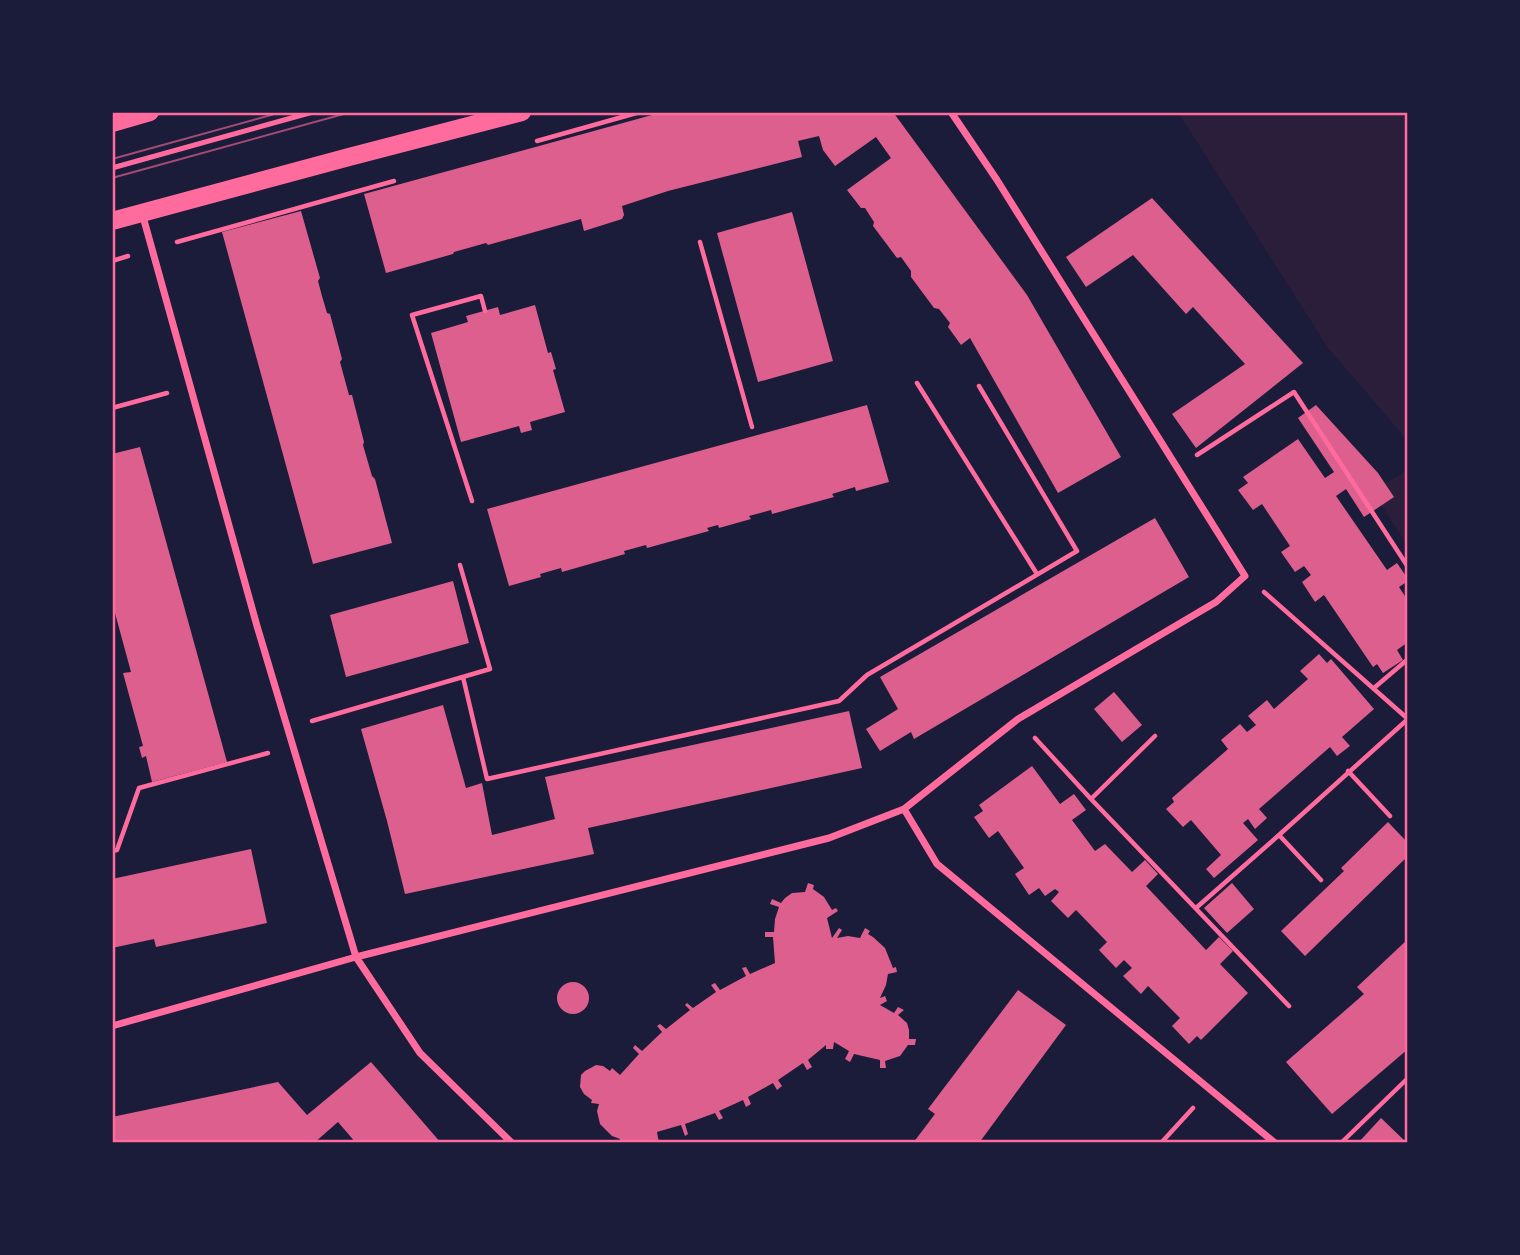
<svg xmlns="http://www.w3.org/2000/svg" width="1520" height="1255" font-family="'Fira Sans Condensed',sans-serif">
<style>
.green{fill:#2a1e3b}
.building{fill:#dd5f8e}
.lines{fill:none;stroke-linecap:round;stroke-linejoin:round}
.path{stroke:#ff6b9d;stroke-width:4.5}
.service{stroke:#ff6b9d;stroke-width:5}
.minor{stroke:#ff6b9d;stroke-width:7}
.primary{stroke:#ff6b9d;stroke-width:18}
.tram{stroke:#a44b75;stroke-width:2}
.neatline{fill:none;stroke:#ff6b9d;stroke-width:2.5}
</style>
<rect width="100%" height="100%" fill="#1b1b3a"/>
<!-- green -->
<path class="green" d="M1178,112H1408V441L1328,348Z
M1408,469V547L1373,492Z"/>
<!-- building -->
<path class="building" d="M663,112H893L1027,295L1121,457L1058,493L970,338L961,345L948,327L950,323L939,309L934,308L911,277V271L901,257L897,258L873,226L874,222L865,208H861L847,190L891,158L876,137L835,166L823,150L819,136L798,141L802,157L668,191L622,206L624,215L622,219L584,231L581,219L488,245L486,243L454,252L453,254L386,273L364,194Z
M1152,198L1303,363L1196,448L1172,414L1245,364L1193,307L1186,314L1133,255L1086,287L1066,257Z
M301,211L320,278L318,281L322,296L327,313L330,314L342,359L340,362L349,395H352L364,442L363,445L372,476L375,479L392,543L313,564L222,232Z
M792,212L833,361L758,382L717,233Z
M535,305L548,353L551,352L556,369L553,370L565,412L530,422L532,430L521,433L519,426L461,442L431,333L468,322L466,316L498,307L500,315Z
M867,405L889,482L856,491L855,487L832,494L834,497L772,514L771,510L749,516L751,519L719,528L718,525L707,528L709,531L647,548L646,545L624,551L625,554L562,572L561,568L540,574L541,577L509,586L487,509Z
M1316,405L1378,473L1394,497L1364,517L1346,489L1336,496L1387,570L1397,563L1408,579V581L1399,587L1408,601V642L1397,650L1403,660L1383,673L1377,664L1373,667L1324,595L1315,602L1302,582L1311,575L1304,566L1295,572L1281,552L1290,546L1262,504L1253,510L1238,490L1248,483L1243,477L1298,439L1325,478L1334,472L1298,418Z
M140,447L227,762L152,782L146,756L142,758L139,747L143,746L123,673L131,672L112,602V454Z
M1155,518L1189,577L914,739L911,732L880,751L866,729L898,709L880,677Z
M453,581L469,643L346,677L330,615Z
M1319,654L1327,663L1331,659L1374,709L1342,737L1350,746L1337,756L1330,747L1259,809L1267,818L1255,829L1248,819L1243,823L1258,840L1214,878L1206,869L1221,855L1191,820L1183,827L1166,809L1174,802L1172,798L1228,749L1221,740L1240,724L1247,732L1256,725L1248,716L1267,700L1274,709L1308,679L1300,671Z
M1114,692L1142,725L1122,742L1094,709Z
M443,705L466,788L482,783L492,835L555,819L545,777L849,711L862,768L588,828L594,854L405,894L387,821L361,729Z
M1032,766L1060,804L1074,794L1086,810L1072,820L1095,851L1105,844L1132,872L1145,860L1158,874L1146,886L1206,950L1219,937L1233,951L1220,964L1248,993L1201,1040L1197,1036L1189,1044L1172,1026L1180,1018L1148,986L1141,994L1123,976L1132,968L1124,960L1116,968L1099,950L1107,942L1076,910L1068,918L1051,901L1059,892L1055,889L1045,896L1039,888L1029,895L1015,874L1024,868L998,831L989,838L974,817L983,811L979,805Z
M1388,822L1408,843V856L1305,956L1281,931L1344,871L1341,868Z
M251,849L267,923L156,947L154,939L112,948V879Z
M808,883L814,885L813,889L824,897L832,910L836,908L838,911L827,918L832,938L839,928L842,930L837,938L848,936L860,938L865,928L870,931L868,934L873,937L885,948L893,968L896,967L897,972L888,974L886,985L880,998L885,996L887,1001L880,1005L894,1013L898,1007L904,1010L898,1015L907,1023L909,1030V1039H916L915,1045H908L900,1056L885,1061L886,1068H880V1060L854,1054L850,1062L845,1059L849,1051L834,1042L833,1049H826V1045L808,1060L812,1067L807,1070L803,1063L778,1080L782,1086L777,1090L773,1083L748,1097L751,1104L746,1107L743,1100L719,1111L723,1118L719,1120L715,1113L685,1124L688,1134L685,1136L681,1125L657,1132L659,1143H619L620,1139L612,1136L600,1124L597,1111L599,1104L591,1103L592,1100L584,1094L580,1087L581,1075L585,1071L596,1065L603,1066L610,1071L612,1068L620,1075L639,1054L633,1048L635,1045L642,1051L662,1032L657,1026L660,1024L666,1029L690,1010L685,1005L687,1003L693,1008L716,992L711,985L715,983L720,990L746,976L742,968L746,967L750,974L775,963L773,937H765V932H774L775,919L779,907L770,904L772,899L781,903L785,898L792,893L805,892Z
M1232,883L1254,909L1227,933L1204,908Z
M1408,939V1049L1332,1114L1286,1062L1364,994L1357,987Z
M557 998a16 16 0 1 1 32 0a16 16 0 1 1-32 0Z
M1018,990L1066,1025L979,1143H913L935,1114L928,1109Z
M371,1062L441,1143H356L338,1122L314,1143H112V1117L278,1082L307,1115Z
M1381,1118L1407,1143H1358Z"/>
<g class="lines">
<!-- path -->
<path class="path" d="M537,141L640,112
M177,242L394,181
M700,242L752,427
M112,261L128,256
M917,383L1037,574
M112,408L167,393
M1197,455L1294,392L1408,567
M472,501L412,315L481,296L485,311
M1264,592L1408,719
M463,677L487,779L839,701L867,675L1077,551L979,386
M1374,688L1408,659
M312,721L490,669L460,565
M1035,738L1091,799L1289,1006
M1348,771L1390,816
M1091,799L1155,736
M112,851L117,850L139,788L268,753
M1321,880L1279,835L1408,719
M1196,908L1279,835
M1161,1143L1193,1108
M1341,1143L1408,1078"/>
<!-- service -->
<path class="service" d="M112,168L313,112"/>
<!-- minor -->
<path class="minor" d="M142,213L257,626L356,957L420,1053L512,1143
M904,809L937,864L1275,1143
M112,1026L356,957L829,838L904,809L1018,719L1216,602L1245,576L997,180L951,112"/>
<!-- primary -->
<path class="primary" d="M112,123L150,112
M112,221L349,157L522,112"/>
<!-- tram -->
<path class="tram" d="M112,159L282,112
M112,178L351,112"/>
</g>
<!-- border -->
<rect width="1520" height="1255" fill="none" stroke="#1b1b3a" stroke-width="228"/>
<rect x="114" y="114" width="1292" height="1027" class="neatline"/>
</svg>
